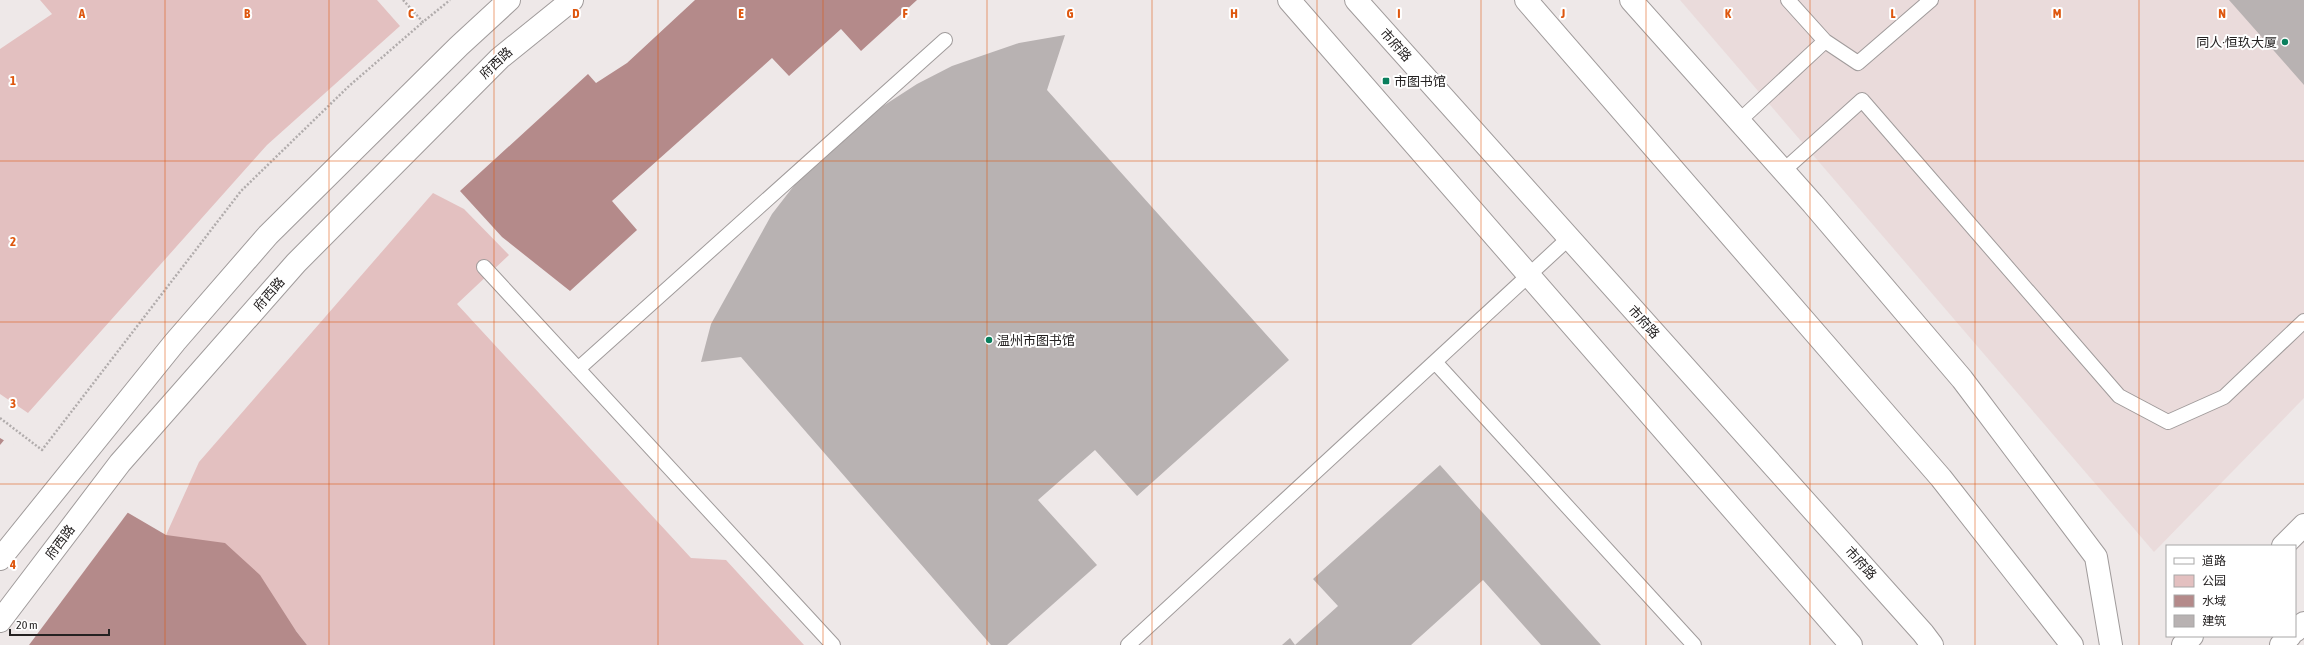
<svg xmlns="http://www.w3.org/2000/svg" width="2304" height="645" font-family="'Asap Condensed','Noto Sans SC',sans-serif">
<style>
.built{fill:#eadbdb}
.green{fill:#e3c0c0}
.water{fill:#b48a8a}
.pier{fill:#eee8e8}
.building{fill:#b8b2b2}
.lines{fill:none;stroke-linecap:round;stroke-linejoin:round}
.service-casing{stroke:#a09b9b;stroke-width:16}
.minor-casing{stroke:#a09b9b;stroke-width:24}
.tertiary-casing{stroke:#a09b9b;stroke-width:24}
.secondary-casing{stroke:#a09b9b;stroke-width:24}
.path{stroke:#b1acac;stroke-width:2.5;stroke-dasharray:2 2;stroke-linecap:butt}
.service{stroke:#fff;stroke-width:14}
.minor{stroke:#fff;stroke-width:22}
.tertiary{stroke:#fff;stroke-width:22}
.secondary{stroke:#fff;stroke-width:22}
.grid{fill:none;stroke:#de560d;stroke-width:1;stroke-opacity:0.55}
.poi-dot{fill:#0a7f5d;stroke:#fff;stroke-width:1.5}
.labels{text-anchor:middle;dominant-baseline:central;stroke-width:4;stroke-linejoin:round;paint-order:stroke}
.poi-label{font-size:13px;fill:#252222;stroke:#fff;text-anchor:start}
.street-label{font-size:13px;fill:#252222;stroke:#fff}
.grid-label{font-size:13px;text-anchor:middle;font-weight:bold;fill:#de560d;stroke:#fff;stroke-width:4;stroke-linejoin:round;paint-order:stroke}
</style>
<rect width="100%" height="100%" fill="#eee8e8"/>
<!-- built -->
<path class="built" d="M1680,0H2304V398L2154,552Z"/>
<!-- green -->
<path class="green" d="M40,0H377L400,26L267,145L28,413L0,394V49L52,14Z
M433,193L464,209L509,255L457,304L691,558L726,560L804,645H307L296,631L166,535L199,462Z"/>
<!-- water -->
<path class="water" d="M695,0H917L861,51L841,29L789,76L772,58L612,201L637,230L570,291L502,237L460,191L588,74L596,83L627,63Z
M0,438L166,535L225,543L260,575L296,631L307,645H0Z"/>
<!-- pier -->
<path class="pier" d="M5,439L129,511L29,645H0V445Z"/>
<!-- building -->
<path class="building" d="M2229,0H2304V85Z
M1065,35L1047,90L1289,360L1137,496L1095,450L1038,500L1097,565L1007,645H991L741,357L701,362L711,324L772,214L796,183L854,127L883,106L917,84L952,66L1019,43Z
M1440,465L1601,645H1541L1483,580L1411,645H1282L1290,638L1295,645L1338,606L1313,579Z"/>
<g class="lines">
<defs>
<path id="service" d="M1825,41L1858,63L1931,0
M1739,121L1825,41L1788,0
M1783,171L1862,100L2119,396L2168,422L2224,397L2304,321
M484,267L833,645
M1435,362L1694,645
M578,369L945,40
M1128,645L1569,238"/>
<path id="minor" d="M1289,0L1851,645
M1631,0L1813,204L1962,379L2096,557L2111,645"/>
<path id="tertiary" d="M0,559L175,342L268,235L459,46L509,0
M0,621L120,463L296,263L500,58L572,0"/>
<path id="secondary" d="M1356,0L1923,633L1932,645
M1526,0L1941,478L2072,645
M2283,546L2304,525
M2295,631L2304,623
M2183,645L2192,636
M2281,645L2290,636"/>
</defs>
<!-- service casing -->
<use href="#service" class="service-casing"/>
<!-- minor casing -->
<use href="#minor" class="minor-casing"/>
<!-- tertiary casing -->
<use href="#tertiary" class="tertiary-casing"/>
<!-- secondary casing -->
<use href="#secondary" class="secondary-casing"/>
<!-- path -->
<path class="path" d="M403,0L423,22L450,0
M0,418L42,450L241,191L349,86L423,22"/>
<!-- service -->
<use href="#service" class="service"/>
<!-- minor -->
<use href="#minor" class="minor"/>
<!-- tertiary -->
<use href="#tertiary" class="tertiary"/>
<!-- secondary -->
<use href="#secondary" class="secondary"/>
</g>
<!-- grid -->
<path class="grid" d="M165,0V645M329,0V645M494,0V645M658,0V645M823,0V645M987,0V645M1152,0V645M1317,0V645M1481,0V645M1646,0V645M1810,0V645M1975,0V645M2139,0V645M0,161H2304M0,322H2304M0,484H2304"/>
<!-- markers -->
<g class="poi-dot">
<circle cx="2285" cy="42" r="4"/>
<rect x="1382" y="77" width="8" height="8" rx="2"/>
<circle cx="989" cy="340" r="4"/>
</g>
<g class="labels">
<!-- poi labels -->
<g class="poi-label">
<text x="2277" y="42" text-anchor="end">同人·恒玖大厦</text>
<text x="1394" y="81">市图书馆</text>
<text x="997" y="340">温州市图书馆</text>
</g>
<!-- street labels -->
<g class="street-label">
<text transform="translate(1396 45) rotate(48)">市府路</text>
<text transform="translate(496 63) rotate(-43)">府西路</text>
<text transform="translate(269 294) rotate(-49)">府西路</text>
<text transform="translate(1644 322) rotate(48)">市府路</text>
<text transform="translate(60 542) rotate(-53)">府西路</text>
<text transform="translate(1861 563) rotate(48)">市府路</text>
</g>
</g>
<g class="grid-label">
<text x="82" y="18">A</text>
<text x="247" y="18">B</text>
<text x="411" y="18">C</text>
<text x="576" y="18">D</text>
<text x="741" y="18">E</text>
<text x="905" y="18">F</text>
<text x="1070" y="18">G</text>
<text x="1234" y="18">H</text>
<text x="1399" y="18">I</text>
<text x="1563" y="18">J</text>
<text x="1728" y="18">K</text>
<text x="1893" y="18">L</text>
<text x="2057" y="18">M</text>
<text x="2222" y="18">N</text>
<text x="13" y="85">1</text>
<text x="13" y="246">2</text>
<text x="13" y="408">3</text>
<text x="13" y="569">4</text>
</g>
<!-- legend -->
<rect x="2166" y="545" width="130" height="92" fill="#ffffff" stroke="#a8a7a7"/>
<rect x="2174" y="558" width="20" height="6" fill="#ffffff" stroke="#a8a7a7"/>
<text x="2202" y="565" font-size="12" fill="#252222">道路</text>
<rect x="2174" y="575" width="20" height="12" fill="#e3c0c0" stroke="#a8a7a7"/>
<text x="2202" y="585" font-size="12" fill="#252222">公园</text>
<rect x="2174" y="595" width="20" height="12" fill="#b48a8a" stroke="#a8a7a7"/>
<text x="2202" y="605" font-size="12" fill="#252222">水域</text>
<rect x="2174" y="615" width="20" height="12" fill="#b8b2b2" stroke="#a8a7a7"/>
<text x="2202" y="625" font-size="12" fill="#252222">建筑</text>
<!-- scale -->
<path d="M10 629v6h99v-6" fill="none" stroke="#252222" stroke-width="2"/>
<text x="16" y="629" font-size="12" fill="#252222" stroke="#ffffff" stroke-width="3" paint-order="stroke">20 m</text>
</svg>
